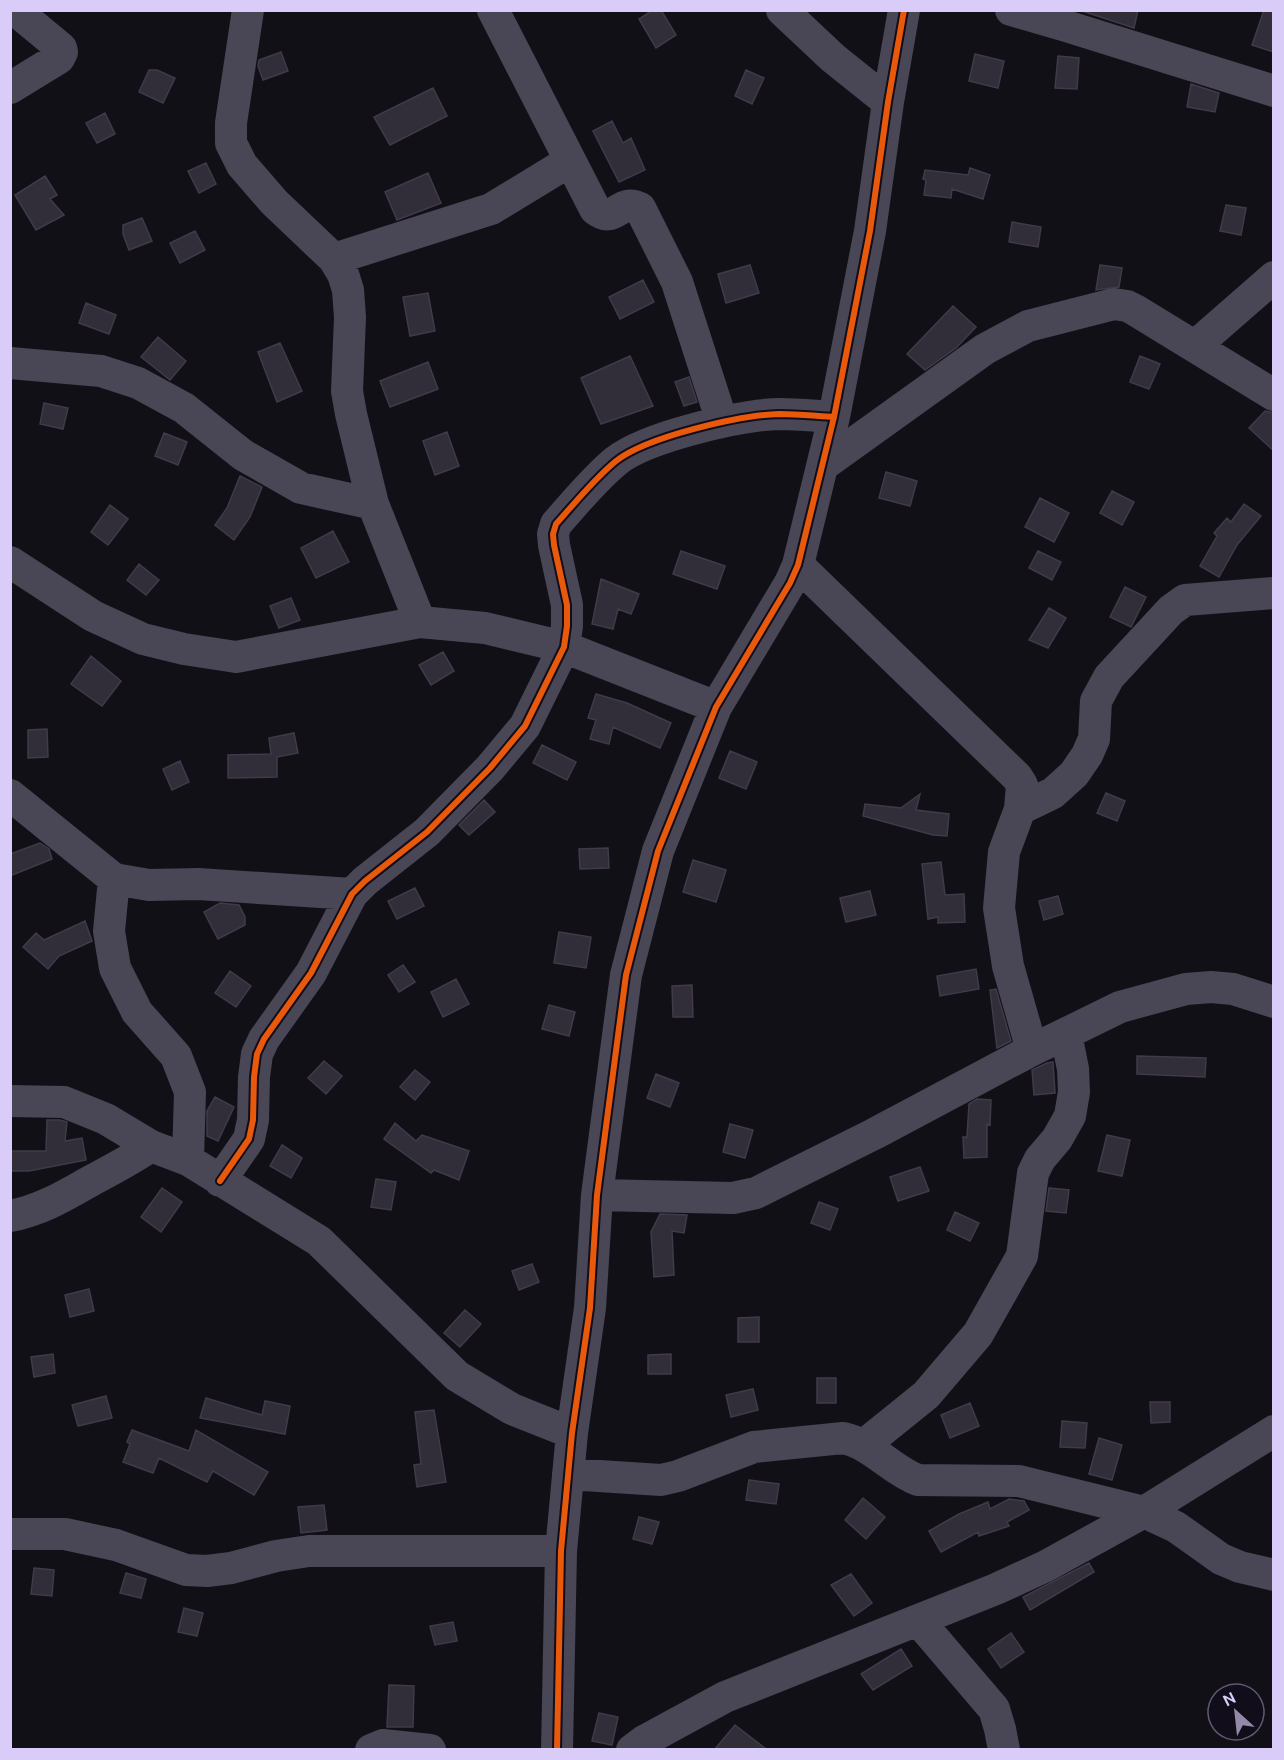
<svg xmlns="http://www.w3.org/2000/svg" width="1284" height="1760" font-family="Ubuntu,sans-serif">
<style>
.building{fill:#312d39;stroke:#403a4a;stroke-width:1.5}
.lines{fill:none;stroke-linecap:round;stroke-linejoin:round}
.minor{stroke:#494656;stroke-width:32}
.cycleway-casing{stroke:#110d1a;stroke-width:10}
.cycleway{stroke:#e8590c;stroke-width:6}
</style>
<rect width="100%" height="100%" fill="#121017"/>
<!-- building -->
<path class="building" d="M653,10H661L676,35L656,48L639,19Z
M1079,10H1138L1134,28Z
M1264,10H1274V52L1252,45Z
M281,52L288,71L263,80L258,66L259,60Z
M975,54L1004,61L998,88L969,81Z
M1058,56L1079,58L1077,89L1055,88Z
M149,70H157L175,78L163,103L139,92Z
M746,70L764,78L752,104L735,96Z
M1191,84L1219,93L1215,112L1187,107Z
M433,88L447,116L390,145L374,117Z
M105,113L115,134L97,143L86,123Z
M612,121L623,143L631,138L645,170L619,182L593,131Z
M206,163L216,184L199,193L188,171Z
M970,168L990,175L983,199L952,189L951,198L924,195L926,180L923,179L925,170L968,175Z
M428,173L441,203L397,220L385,192Z
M45,176L57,195L50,199L64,215L36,230L15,195Z
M1226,205L1246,208L1241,235L1220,231Z
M142,218L152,241L129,250L123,234V225Z
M1012,222L1041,227L1038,247L1009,242Z
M195,231L205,250L180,263L170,243Z
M750,265L759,293L726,303L718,274Z
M1100,265L1122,268L1119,287L1096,290Z
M643,280L654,302L620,319L609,297Z
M428,293L435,331L410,336L403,297Z
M86,303L116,315L109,334L79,323Z
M953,306L976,327L956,348L925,370L907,354Z
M158,337L186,361L170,380L141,357Z
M280,343L302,391L277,402L258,352Z
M630,356L653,406L601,424L581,378Z
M1140,356L1160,364L1149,389L1130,382Z
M428,362L438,389L390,407L380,381Z
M689,377L697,402L684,406L675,382Z
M44,403L68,408L63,429L40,424Z
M1265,411L1274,413V451L1249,428Z
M447,432L459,466L435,475L423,441Z
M164,433L187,442L178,465L155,456Z
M886,472L917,481L910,506L879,498Z
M240,476L262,487L250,517L234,540L215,525L227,508Z
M1112,491L1134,502L1122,525L1100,513Z
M1040,498L1069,513L1054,542L1025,527Z
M1244,504L1261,516L1237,545L1219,577L1200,566L1217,536L1214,533L1227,518L1231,522Z
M110,505L128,519L108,545L91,532Z
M333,531L349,562L316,578L301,548Z
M681,551L725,566L717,589L673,574Z
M1038,551L1061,562L1052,580L1029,568Z
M139,564L159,580L146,595L127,580Z
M601,579L639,594L631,614L618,609L613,629L592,624Z
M1125,587L1146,597L1131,627L1110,617Z
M291,598L300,620L279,628L270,606Z
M1049,608L1066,618L1048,648L1029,640Z
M443,652L454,671L431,685L419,665Z
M91,656L121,681L102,706L71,684Z
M596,694L627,703L671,723L660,748L613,727L609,744L590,739L596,720L588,718Z
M47,729L48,757L28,758V730Z
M294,733L298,753L277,757V777L228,778V755L271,754L269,738Z
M542,745L576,762L567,780L533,763Z
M730,751L757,762L746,789L719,778Z
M180,761L189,782L172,790L163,769Z
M1106,793L1125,801L1117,821L1097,813Z
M920,794L916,810L949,814L947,836L933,835L863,816L865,804L901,808Z
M484,800L495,812L469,835L459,825Z
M40,843L49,849L52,859L10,876V854Z
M608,848L609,868L580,869L579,849Z
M693,860L726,870L716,902L683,892Z
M941,862L945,895L964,894L965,922L938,923V917L928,919L922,864Z
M415,888L424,906L397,919L388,901Z
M870,891L876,915L846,922L840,898Z
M1058,896L1063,914L1044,920L1039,901Z
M220,903L239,905L245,917V925L218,939L204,912Z
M85,921L92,941L59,956L48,969L23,947L36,933L44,940Z
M559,932L591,937L586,968L554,963Z
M403,965L415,982L399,992L388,975Z
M976,969L979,989L940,996L937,976Z
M230,971L251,986L236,1007L215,993Z
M456,979L469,1004L443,1017L431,992Z
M692,985L693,1017H673L672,986Z
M996,989L1011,1041L997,1048L990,990Z
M549,1005L575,1012L569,1036L542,1029Z
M1137,1056L1206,1058L1205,1077L1137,1074Z
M324,1061L342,1076L326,1094L308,1078Z
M1053,1062L1055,1093L1034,1095L1032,1070L1047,1063Z
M415,1070L430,1082L415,1100L400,1087Z
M656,1074L679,1083L670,1107L647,1098Z
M215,1097L234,1107L218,1141L207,1136V1111Z
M977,1099L991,1100L990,1125L987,1124V1157L964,1158L963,1137H967L969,1104Z
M47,1120H60L67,1122L65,1141L82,1138L86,1160L29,1171H10V1151H46Z
M395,1123L416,1141L422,1135L469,1151L459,1180L434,1170L431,1173L384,1139Z
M730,1124L753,1130L745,1158L723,1152Z
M1107,1135L1130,1140L1122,1176L1098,1171Z
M282,1145L302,1158L291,1178L270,1166Z
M920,1167L929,1191L898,1201L890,1177Z
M376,1179L396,1182L391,1210L371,1207Z
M162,1188L182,1202L161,1232L141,1217Z
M1049,1188L1069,1190L1066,1213L1046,1211Z
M819,1202L838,1209L830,1230L811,1223Z
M955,1212L979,1223L970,1241L947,1230Z
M660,1214L687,1215L684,1233L672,1231L674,1275L654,1277L651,1232Z
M532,1264L539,1282L519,1290L512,1271Z
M89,1289L94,1311L70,1317L65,1295Z
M465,1310L481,1324L460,1347L444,1333Z
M759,1317V1342H738V1318Z
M53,1354L55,1373L34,1377L31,1357Z
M671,1354V1374H648V1355Z
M817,1378H836V1403H817Z
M753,1389L758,1410L731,1417L726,1395Z
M106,1396L112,1418L78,1426L72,1405Z
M206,1398L262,1415L265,1401L290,1406L285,1434L200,1418Z
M1150,1402H1170V1422L1151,1423Z
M970,1403L979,1426L950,1438L941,1415Z
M434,1410L446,1482L417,1487L414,1465L421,1464L415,1412Z
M1062,1421L1087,1423L1085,1448L1060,1447Z
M132,1430L189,1451L196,1430L268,1472L254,1495L213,1471L207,1482L159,1458L153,1473L123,1462L130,1444L127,1442Z
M1099,1438L1122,1445L1112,1480L1089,1474Z
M749,1480L779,1484L776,1504L746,1500Z
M863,1498L885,1517L866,1539L845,1520Z
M1009,1499L1024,1501L1029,1510L1007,1522L1009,1526L979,1536L978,1532L941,1552L929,1531L959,1514L988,1502L990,1509Z
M324,1505L327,1530L301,1533L298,1507Z
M639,1517L659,1522L652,1544L633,1539Z
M1089,1563L1094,1572L1030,1610L1023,1597Z
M34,1568L54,1570L52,1596L31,1594Z
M126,1573L146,1579L141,1598L120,1593Z
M851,1574L872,1603L854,1616L831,1585Z
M184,1608L203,1613L197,1636L178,1632Z
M453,1622L457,1641L435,1645L430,1626Z
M1011,1633L1024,1652L1001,1668L988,1649Z
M901,1649L912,1666L873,1690L861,1674Z
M389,1685L414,1686L413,1727H387Z
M599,1713L618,1717L612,1745L592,1741Z
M735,1725L766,1749H715Z"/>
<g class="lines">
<!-- minor -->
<path class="minor" d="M248,10L231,123V143L242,165L274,202L334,259L343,274L348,290L350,317L347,391L351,414L373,504L420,622
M493,10L595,209C616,226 618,197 640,208L677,282L722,422
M782,10L833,58L888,102
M1011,10L1066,26L1274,91
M10,88L59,58L62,52L61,48L15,10
M334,259L491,209L570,161
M1195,346L1274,277
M10,363L101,371L138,383L184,408L243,455L301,488L373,504
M822,466L985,349L1028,326L1114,304L1127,306L1135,310L1274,395
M10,562L93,616L143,639L184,649L236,657L420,622L485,628L564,647L716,707
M798,565L1017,777L1022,785L1020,809L1004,852L999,908L1008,966L1032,1050
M10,795L114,879L149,885L198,884L352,894
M1020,809L1053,793L1074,774L1087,755L1094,739L1096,701L1109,677L1171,610L1185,600L1274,593
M114,879L109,931L115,968L137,1012L176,1056L190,1092L188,1160
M10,1101L64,1102L106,1119L151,1146L188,1160L319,1241L457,1376L512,1409L572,1433
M220,1181L249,1139L253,1120L254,1077L257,1054L264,1039L311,973L352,894L365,881L427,832L490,768L525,726L564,647L567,626V605L554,545L553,534L556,524C575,503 594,479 616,461C646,437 740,415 779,414C797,414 816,416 834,417
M597,1195L733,1198L756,1193L874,1134L1032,1050L1120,1007L1186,989L1211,987L1233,989L1274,1002
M10,1216C38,1211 63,1197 87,1183C109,1171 131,1160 151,1146
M864,1445L926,1395L978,1334L1022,1256L1033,1173L1040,1159L1057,1139L1070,1116L1074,1092L1073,1069L1066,1034
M568,1474L661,1480L678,1476L754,1447L843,1438C872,1444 891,1470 918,1480L1019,1481L1144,1512L1176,1527L1221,1559L1240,1567L1274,1575
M10,1534H65L116,1545L186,1570L207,1571L231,1568L276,1556L309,1551H561
M918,1620L994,1709L1000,1729L1004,1750
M371,1750L383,1745L430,1750
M557,1750L561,1551L572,1433L590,1308L597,1195L626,975L658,851L716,707L790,583L798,565L834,417L870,231L888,102L904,10
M632,1750L644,1741L725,1697L996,1589L1046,1566L1144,1512L1274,1431"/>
<defs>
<path id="cycleway" d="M220,1181L249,1139L253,1120L254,1077L257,1054L264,1039L311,973L352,894L365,881L427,832L490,768L525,726L564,647L567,626V605L554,545L553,534L556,524C575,503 594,479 616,461C646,437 740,415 779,414C797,414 816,416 834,417
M557,1750L561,1551L572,1433L590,1308L597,1195L626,975L658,851L716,707L790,583L798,565L834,417L870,231L888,102L904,10"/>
</defs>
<!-- cycleway casing -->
<use href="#cycleway" class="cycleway-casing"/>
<!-- cycleway -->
<use href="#cycleway" class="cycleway"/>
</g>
<!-- border -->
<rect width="1284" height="1760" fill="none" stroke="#d9ccf9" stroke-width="24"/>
<!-- north arrow -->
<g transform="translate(1236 1712) rotate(333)"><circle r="28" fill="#110d1a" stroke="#615973" stroke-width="1.5"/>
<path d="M0-4.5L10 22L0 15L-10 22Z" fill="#938aaa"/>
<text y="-9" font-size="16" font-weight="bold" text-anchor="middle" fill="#d9ccf9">N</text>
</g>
</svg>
